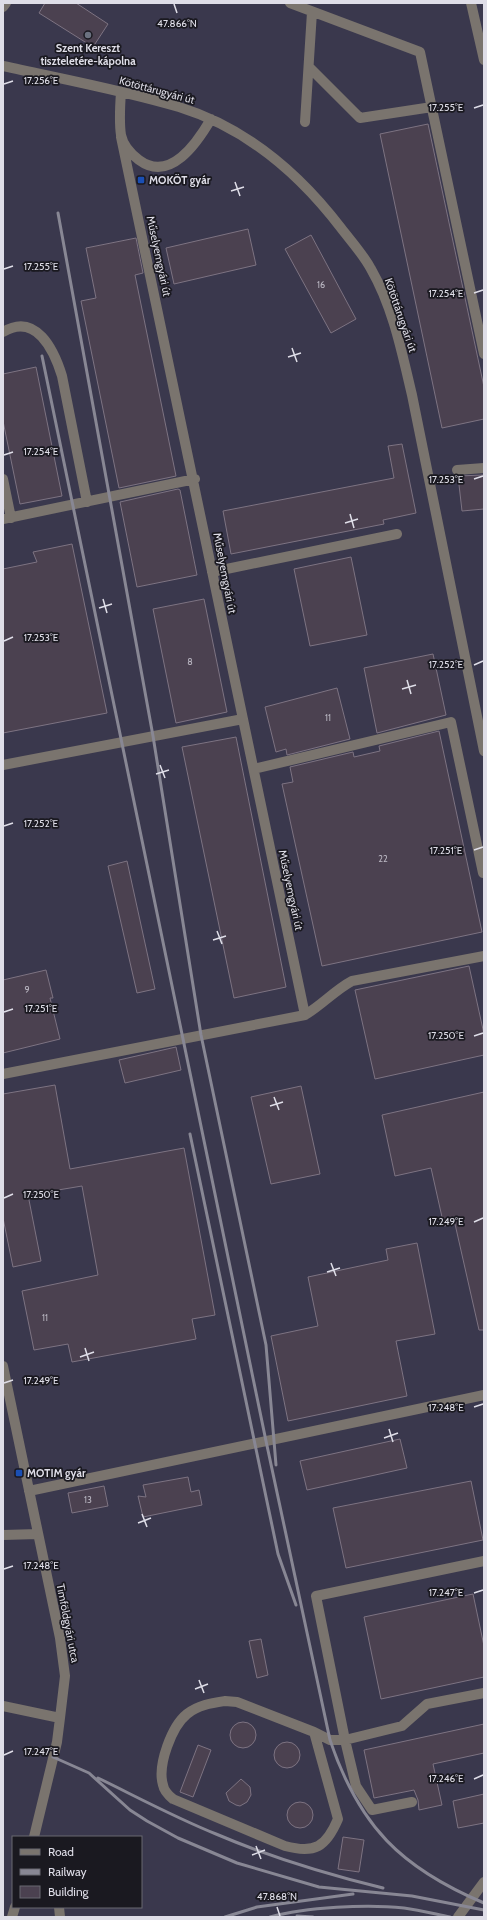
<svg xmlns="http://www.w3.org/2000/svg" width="487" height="1920" font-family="Cabin,sans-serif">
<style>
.built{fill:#3a384d;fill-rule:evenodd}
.building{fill:#4b4150;stroke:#7d7382}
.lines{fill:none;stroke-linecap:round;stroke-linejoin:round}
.minor{stroke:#7a746e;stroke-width:10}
.rail{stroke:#888794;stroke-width:3}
.ticks{fill:none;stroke:#dfdee8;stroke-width:1.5}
.worship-dot{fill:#6b7280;stroke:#1a1920;stroke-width:1.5}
.transit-dot{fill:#1a4fb4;stroke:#1a1920;stroke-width:1.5}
.labels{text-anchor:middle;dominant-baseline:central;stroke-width:3.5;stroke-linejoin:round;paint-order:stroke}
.number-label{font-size:9px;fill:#bab7c2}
.poi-label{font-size:11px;font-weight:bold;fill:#dfdee8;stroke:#1a1920;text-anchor:start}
.street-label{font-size:11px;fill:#dfdee8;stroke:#1a1920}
.ticks-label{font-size:10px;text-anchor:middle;fill:#dfdee8;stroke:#1a1920;stroke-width:3.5;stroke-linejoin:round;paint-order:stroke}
</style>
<rect width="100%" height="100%" fill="#31303f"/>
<!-- built -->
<path class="built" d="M3,3H484V1917H3ZM13,1837H141V1907H13Z"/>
<!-- building -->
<path class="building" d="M45,3H76L108,24L93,47L39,13Z
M428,124L484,387V419L442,428L380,134Z
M248,229L256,265L174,284L166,248Z
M311,235L356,319L331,333L285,249Z
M136,238L143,273L135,275L176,476L119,488L81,301L96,298L86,248Z
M36,367L62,496L20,504L3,421V374Z
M402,444L416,513L383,520L384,524L231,554L223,511L394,478L388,446Z
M484,475V509L462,511L458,476Z
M178,489L180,490L197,575L137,587L120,502Z
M72,544L107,713L3,733V569L37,562L33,552Z
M351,557L367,635L310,646L294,569Z
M204,599L227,712L176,723L153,609Z
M433,654L446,715L377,733L364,668Z
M337,688L350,739L287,755L286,749L276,752L265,707Z
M439,731L482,932L322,966L282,784L293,782L290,767L353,752L354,757L380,751L379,746Z
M236,737L286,987L234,998L182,747Z
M127,861L155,989L137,993L108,866Z
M469,966L484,1034V1055L375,1079L355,990Z
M46,970L53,998H50L60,1039L3,1053V980Z
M176,1047L181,1070L125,1083L119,1060Z
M55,1085L70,1169L184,1148L215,1315L192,1319L196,1339L72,1362L68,1344L34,1350L22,1291L98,1275L82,1186L28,1195L41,1261L13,1267L3,1218V1094Z
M301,1086L320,1174L271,1184L251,1097Z
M484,1092V1330H479L455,1224L444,1226L431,1168L395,1176L382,1115Z
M417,1243L435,1334L396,1341L407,1396L288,1421L271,1336L318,1326L308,1277L388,1260L386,1249Z
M400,1439L407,1468L307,1490L300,1461Z
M188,1477L191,1492L199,1490L202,1505L143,1517L138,1496L146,1497L143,1485Z
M471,1481L483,1540L346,1568L333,1508Z
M104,1486L108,1506L72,1513L68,1493Z
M473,1594L484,1646V1677L381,1699L364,1617Z
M261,1639L268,1675L257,1678L249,1641Z
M230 1735a13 13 0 1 1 26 0a13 13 0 1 1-26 0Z
M484,1724V1753L433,1764L442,1805L419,1810L418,1800L414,1790L374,1798L364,1750Z
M274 1755a13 13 0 1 1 26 0a13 13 0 1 1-26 0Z
M198,1745L211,1750L193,1797L180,1792Z
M241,1779L250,1787L251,1795L247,1802L240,1806L236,1805L229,1801L226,1793Z
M484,1794V1823L458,1828L453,1801Z
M287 1815a13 13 0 1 1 26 0a13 13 0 1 1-26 0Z
M343,1837L364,1840L359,1872L338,1869Z"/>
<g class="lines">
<!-- minor -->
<path class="minor" d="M290,3L420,52L484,354
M471,3L484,60
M3,7L6,3
M3,66C62,79 122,90 179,107C247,128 299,173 341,228C351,241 363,254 371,269C393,307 402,353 412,395L484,751
M309,67L360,118L432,107
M121,92C120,106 119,122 121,135C123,145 131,154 139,160C170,183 197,143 211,119
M305,122L312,12
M121,137C184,429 244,722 305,1015
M3,332C36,312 54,350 62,376L87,502
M457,470L484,468
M3,479L11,518
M3,519L195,479
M212,572L397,534
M3,765L243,719
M254,769L451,722L483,873
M3,1074L305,1015C322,1005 335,990 352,981L484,956
M3,1366L60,1638L65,1676L60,1718L57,1742L34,1837
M29,1491L484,1395
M3,1535L38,1534
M225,1701L237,1702L314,1732L338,1819C326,1847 315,1854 285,1846L173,1799C168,1795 164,1791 163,1785C157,1765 172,1726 187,1714C198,1705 212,1703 225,1701Z
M3,1706L60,1718
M314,1732L330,1740H345L402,1726L427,1704L484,1693
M412,1802L372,1810L356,1786L345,1740L316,1596L484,1561
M59,1907L60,1917
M12,1917L15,1907
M458,1917L484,1882"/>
<!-- rail -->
<path class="rail" d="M58,213L153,736L201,1035L266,1345L276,1465
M42,356L266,1441L330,1740C359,1826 401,1868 484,1903
M190,1134L278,1554L296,1605
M53,1757L89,1773L130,1810L147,1821L178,1838L237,1863L319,1887L412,1896L484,1910
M98,1778C137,1797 176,1818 216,1834C270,1857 326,1874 383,1888
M297,1916L313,1917
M225,1917L257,1907L353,1894
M270,1917C306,1907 367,1904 404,1908C420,1910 435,1914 450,1917"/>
</g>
<!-- ticks -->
<path class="ticks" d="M174,4L177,13M4,84L13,81M474,108L483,105M235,182L240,196M231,191L244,187M4,269L13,266M474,293L483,290M292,348L297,362M288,357L301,353M4,455L13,452M474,479L483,476M350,514L354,528M345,523L358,519M103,599L107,613M99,608L112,604M4,641L13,637M474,665L483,661M407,680L411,694M402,689L416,685M160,765L165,778M156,774L169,770M4,826L13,823M474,850L483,847M217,931L222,944M213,940L226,936M4,1012L13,1009M474,1036L483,1033M274,1097L279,1110M270,1106L283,1102M4,1198L13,1194M474,1222L483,1218M331,1263L336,1276M327,1272L340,1268M85,1348L89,1361M80,1357L94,1352M4,1383L13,1380M474,1407L483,1404M389,1429L393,1442M384,1438L398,1433M142,1514L147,1527M138,1523L151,1518M4,1569L13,1566M474,1593L483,1590M199,1680L204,1693M195,1689L208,1684M4,1755L13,1751M474,1779L483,1775M256,1846L261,1859M252,1855L265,1850M277,1907L280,1916"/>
<!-- markers -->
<circle class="worship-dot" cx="88" cy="35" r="4"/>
<g class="transit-dot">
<rect x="137" y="176" width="8" height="8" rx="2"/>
<rect x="15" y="1469" width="8" height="8" rx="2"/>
</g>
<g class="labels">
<!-- number labels -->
<g class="number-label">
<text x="321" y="284">16</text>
<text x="190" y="661">8</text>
<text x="328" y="717">11</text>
<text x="383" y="858">22</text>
<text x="27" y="989">9</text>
<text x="45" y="1317">11</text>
<text x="88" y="1499">13</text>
</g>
<!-- poi labels -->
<g class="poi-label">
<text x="88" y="48" text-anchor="middle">Szent Kereszt<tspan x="88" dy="13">tiszteletére-kápolna</tspan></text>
<text x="149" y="180">MOKÖT gyár</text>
<text x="27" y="1473">MOTIM gyár</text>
</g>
<!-- street labels -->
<g class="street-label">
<text transform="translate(157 90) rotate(15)">Kötöttárugyári út</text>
<text transform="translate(159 256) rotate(78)">Műselyemgyári út</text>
<text transform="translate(401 315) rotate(71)">Kötöttárugyári út</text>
<text transform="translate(225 573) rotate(79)">Műselyemgyári út</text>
<text transform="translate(291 890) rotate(78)">Műselyemgyári út</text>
<text transform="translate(68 1623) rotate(79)">Timföldgyári utca</text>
</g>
</g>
<g class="ticks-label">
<text x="177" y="27">47.866°N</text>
<text x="41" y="84">17.256°E</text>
<text x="446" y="111">17.255°E</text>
<text x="41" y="270">17.255°E</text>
<text x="446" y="297">17.254°E</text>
<text x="41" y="455">17.254°E</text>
<text x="446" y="483">17.253°E</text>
<text x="41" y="641">17.253°E</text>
<text x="446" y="668">17.252°E</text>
<text x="41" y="827">17.252°E</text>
<text x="446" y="854">17.251°E</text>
<text x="41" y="1012">17.251°E</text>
<text x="446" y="1039">17.250°E</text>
<text x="41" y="1198">17.250°E</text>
<text x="446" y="1225">17.249°E</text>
<text x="41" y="1384">17.249°E</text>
<text x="446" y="1411">17.248°E</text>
<text x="41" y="1569">17.248°E</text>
<text x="446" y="1596">17.247°E</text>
<text x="41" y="1755">17.247°E</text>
<text x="446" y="1782">17.246°E</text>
<text x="277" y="1900">47.868°N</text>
</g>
<!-- border -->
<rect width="487" height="1920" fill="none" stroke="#dfdee8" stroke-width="8"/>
<!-- legend -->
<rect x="12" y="1836" width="130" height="72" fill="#1a1920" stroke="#696870"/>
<rect x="20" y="1849" width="20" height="6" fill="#7a746e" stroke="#696870"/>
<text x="48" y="1856" font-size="12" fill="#dfdee8">Road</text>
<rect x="20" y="1869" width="20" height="6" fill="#888794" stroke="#696870"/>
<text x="48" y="1876" font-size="12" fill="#dfdee8">Railway</text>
<rect x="20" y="1886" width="20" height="12" fill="#4b4150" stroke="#696870"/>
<text x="48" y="1896" font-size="12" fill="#dfdee8">Building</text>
</svg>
